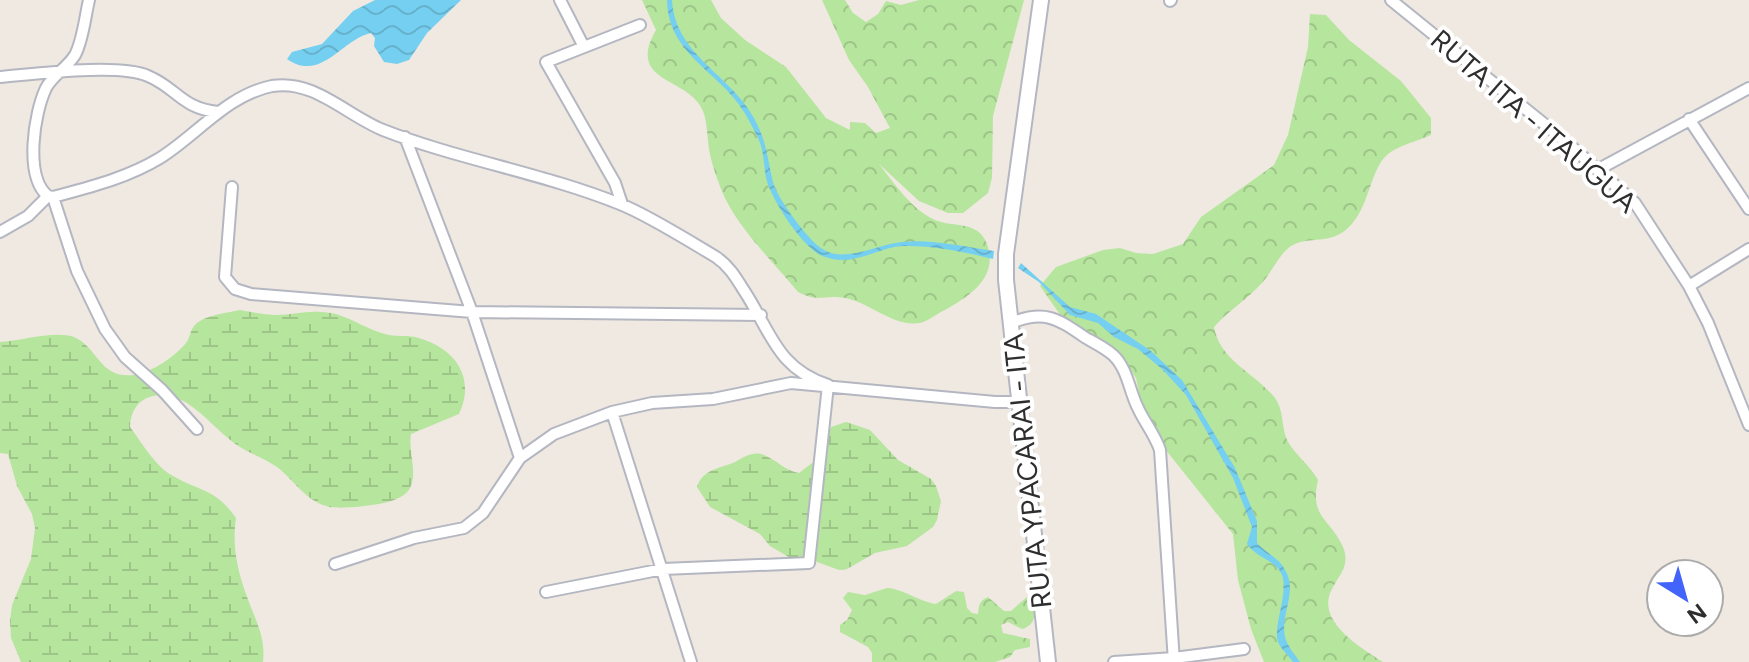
<svg xmlns="http://www.w3.org/2000/svg" width="1749" height="662" font-family="Figtree,sans-serif">
<style>
.forest{fill:url(#forest-crowns)}
.wetland{fill:url(#wetland-marsh)}
.water{fill:url(#water-waves)}
.lines{fill:none;stroke-linecap:round;stroke-linejoin:round}
.street-casing{stroke:#b4b7c1;stroke-width:14}
.secondary-casing{stroke:#b4b7c1;stroke-width:18}
.street{stroke:#fff;stroke-width:10}
.secondary{stroke:#fff;stroke-width:14}
.labels{text-anchor:middle;dominant-baseline:central;stroke-width:8;stroke-linejoin:round;paint-order:stroke}
.street-label{font-size:28px;fill:#2e2e2e;stroke:#fff}
</style>
<defs>
<pattern id="forest-crowns" width="20" height="18" patternUnits="userSpaceOnUse" patternTransform="scale(2)"><rect width="20" height="18" fill="#b6e59e"/><path d="M2 6a3 3 0 1 1 6 0M12 15a3 3 0 1 1 6 0" fill="none" stroke="#9dc588"/></pattern>
<pattern id="wetland-marsh" width="20" height="14" patternUnits="userSpaceOnUse" patternTransform="scale(2)"><rect width="20" height="14" fill="#b6e59e"/><path d="M1 5h8M5 5V1M11 12h8M15 12V8" fill="none" stroke="#9dc588"/></pattern>
<pattern id="water-waves" width="16" height="10" patternUnits="userSpaceOnUse" patternTransform="scale(2)"><rect width="16" height="10" fill="#75cff0"/><path d="M0 5q4-4 8 0t8 0" fill="none" stroke="#66b2ce"/></pattern>
</defs>
<rect width="100%" height="100%" fill="#efe9e1"/>
<!-- forest -->
<path class="forest" d="M642,0H711L721,18L745,40L786,67L826,118L850,130V122L865,123L876,133L890,128L868,87L849,60L822,0H845L853,13L866,22L878,14L886,1L901,5L919,0H1024L993,116L992,178L988,193L963,213H948L919,201L879,164C895,184 911,209 935,220C954,228 978,220 987,244C1000,279 965,299 941,312C934,316 926,322 919,323C893,327 869,302 845,298C825,294 818,303 798,292C772,260 736,227 721,189C717,178 712,165 710,154C707,141 708,124 703,111C689,76 625,84 656,30Z
M1310,14L1326,15L1349,40L1401,81L1431,118V135C1418,141 1396,146 1386,156C1370,171 1369,208 1349,227C1330,246 1310,235 1291,246C1279,254 1271,274 1260,285C1246,300 1228,311 1214,327C1220,361 1254,372 1275,398C1284,410 1281,426 1287,440C1294,454 1310,465 1318,480C1309,518 1331,519 1343,547C1350,564 1341,573 1333,587C1313,620 1360,647 1383,662H1264L1251,629L1238,580L1233,534L1145,424L1136,378L1127,365L1092,335L1077,333L1066,323L1040,286L1056,267L1103,250L1120,248L1136,253L1153,254L1183,244L1201,217L1274,165L1288,135L1308,47Z
M887,588C900,588 921,602 936,604L956,591L964,592L967,608L972,613L978,614C979,605 979,601 988,597L1004,611H1011L1028,596L1036,598C1035,612 1037,625 1022,629L1008,622L1001,625L1003,633L1030,639V647L1015,650L1010,657L995,662H872V653L868,647L840,632V625L847,620L852,610L843,598L848,592L865,595Z"/>
<!-- wetland -->
<path class="wetland" d="M240,310C252,312 265,315 277,315C291,315 306,311 320,312C345,312 362,328 385,334C395,337 405,335 415,337C453,346 477,376 459,414L411,434C408,452 418,472 410,488C405,498 389,502 379,504C365,506 343,509 330,507C306,502 294,480 277,467C263,457 247,453 234,443C218,431 204,414 187,403C162,388 131,394 130,427C142,443 155,466 173,476C201,492 215,488 236,518C232,544 237,569 246,594C254,618 266,635 263,662H21L11,638L10,621L12,605L31,559L35,528L32,514L17,486L8,454L0,453V342C20,341 56,330 74,337C99,348 99,379 134,375C153,372 174,357 186,343C190,338 190,331 194,326C203,315 227,313 240,310Z
M846,422L870,430L898,460L931,479L936,486L941,501L937,520L933,527L907,546L875,553L847,569L839,570L809,559H792L770,546L760,534L710,507L697,487C701,473 714,469 727,465C740,462 749,449 764,455C777,460 785,471 799,473L820,457L831,427Z"/>
<!-- water -->
<path class="water" d="M375,0H461L427,33L409,60L397,64L384,62L374,46L375,38L371,33C342,39 321,83 287,59L292,52L322,44L353,11Z
M667,0H672C675,55 730,74 754,118C767,142 767,157 773,182C777,198 809,242 824,250C846,263 879,244 902,242C931,239 965,247 994,251L993,259C965,252 932,245 902,246C876,248 854,267 825,257C804,250 777,207 769,187C764,175 765,163 762,150C760,139 752,127 747,117C723,72 668,57 667,0Z
M1021,263L1070,307L1096,314L1151,351L1182,380L1235,468L1257,521V543C1266,553 1279,558 1285,570C1299,592 1278,617 1286,640C1289,648 1295,655 1300,662H1293C1289,656 1280,648 1278,642C1273,626 1287,598 1283,578C1278,560 1257,559 1247,544L1252,527L1233,478L1186,395L1162,369L1138,349L1114,337L1098,323L1070,315L1039,282L1018,268Z"/>
<g class="lines">
<defs>
<path id="street" d="M560,0L584,47
M1391,0L1564,140L1635,203L1689,286L1708,323L1749,425
M1170,1L1171,0
M0,77C35,74 119,63 148,76C177,88 181,108 218,112
M1689,119L1749,209
M405,137L472,312L520,458
M1599,169L1749,88
M232,187L225,277L235,289L251,294L472,312L761,315
M48,196C24,177 34,113 46,88C53,75 67,68 75,55C83,40 85,17 89,0
M53,197L77,271L105,329L125,357L162,390L197,429
M622,204L615,183L546,62L640,25
M0,232L28,216L48,196L53,197C90,187 127,178 160,158C197,135 227,95 272,86C314,79 346,115 383,130C460,160 543,173 620,204C648,215 689,241 716,257C728,265 735,276 743,289C771,331 776,368 828,385L809,563L663,569L546,592
M1689,286L1749,249
M1011,323C1045,309 1058,319 1086,338C1095,343 1105,348 1113,355C1127,368 1129,389 1137,406C1144,422 1154,433 1160,450L1174,662
M612,412L691,662
M335,564L414,538L464,528L483,513L520,458L554,434L612,412L652,403L713,399L791,383L995,402H1020
M1114,662L1174,658L1244,649"/>
<path id="secondary" d="M1041,0L1006,254V280L1048,662"/>
</defs>
<!-- street casing -->
<use href="#street" class="street-casing"/>
<!-- secondary casing -->
<use href="#secondary" class="secondary-casing"/>
<!-- street -->
<use href="#street" class="street"/>
<!-- secondary -->
<use href="#secondary" class="secondary"/>
</g>
<g class="labels">
<!-- street labels -->
<g class="street-label">
<text transform="translate(1534 121) rotate(41)">RUTA ITA - ITAUGUA</text>
<text transform="translate(1027 471) rotate(-96)">RUTA YPACARAI - ITA</text>
</g>
</g>
<!-- north arrow -->
<g transform="translate(1685 598) rotate(143)"><circle r="38" fill="#ffffff" stroke="#ababab" stroke-width="2"/>
<path d="M0-6L14 30L0 20L-14 30Z" fill="#4264fb"/>
<text y="-12" font-size="22" font-weight="bold" text-anchor="middle" fill="#2e2e2e">N</text>
</g>
</svg>
